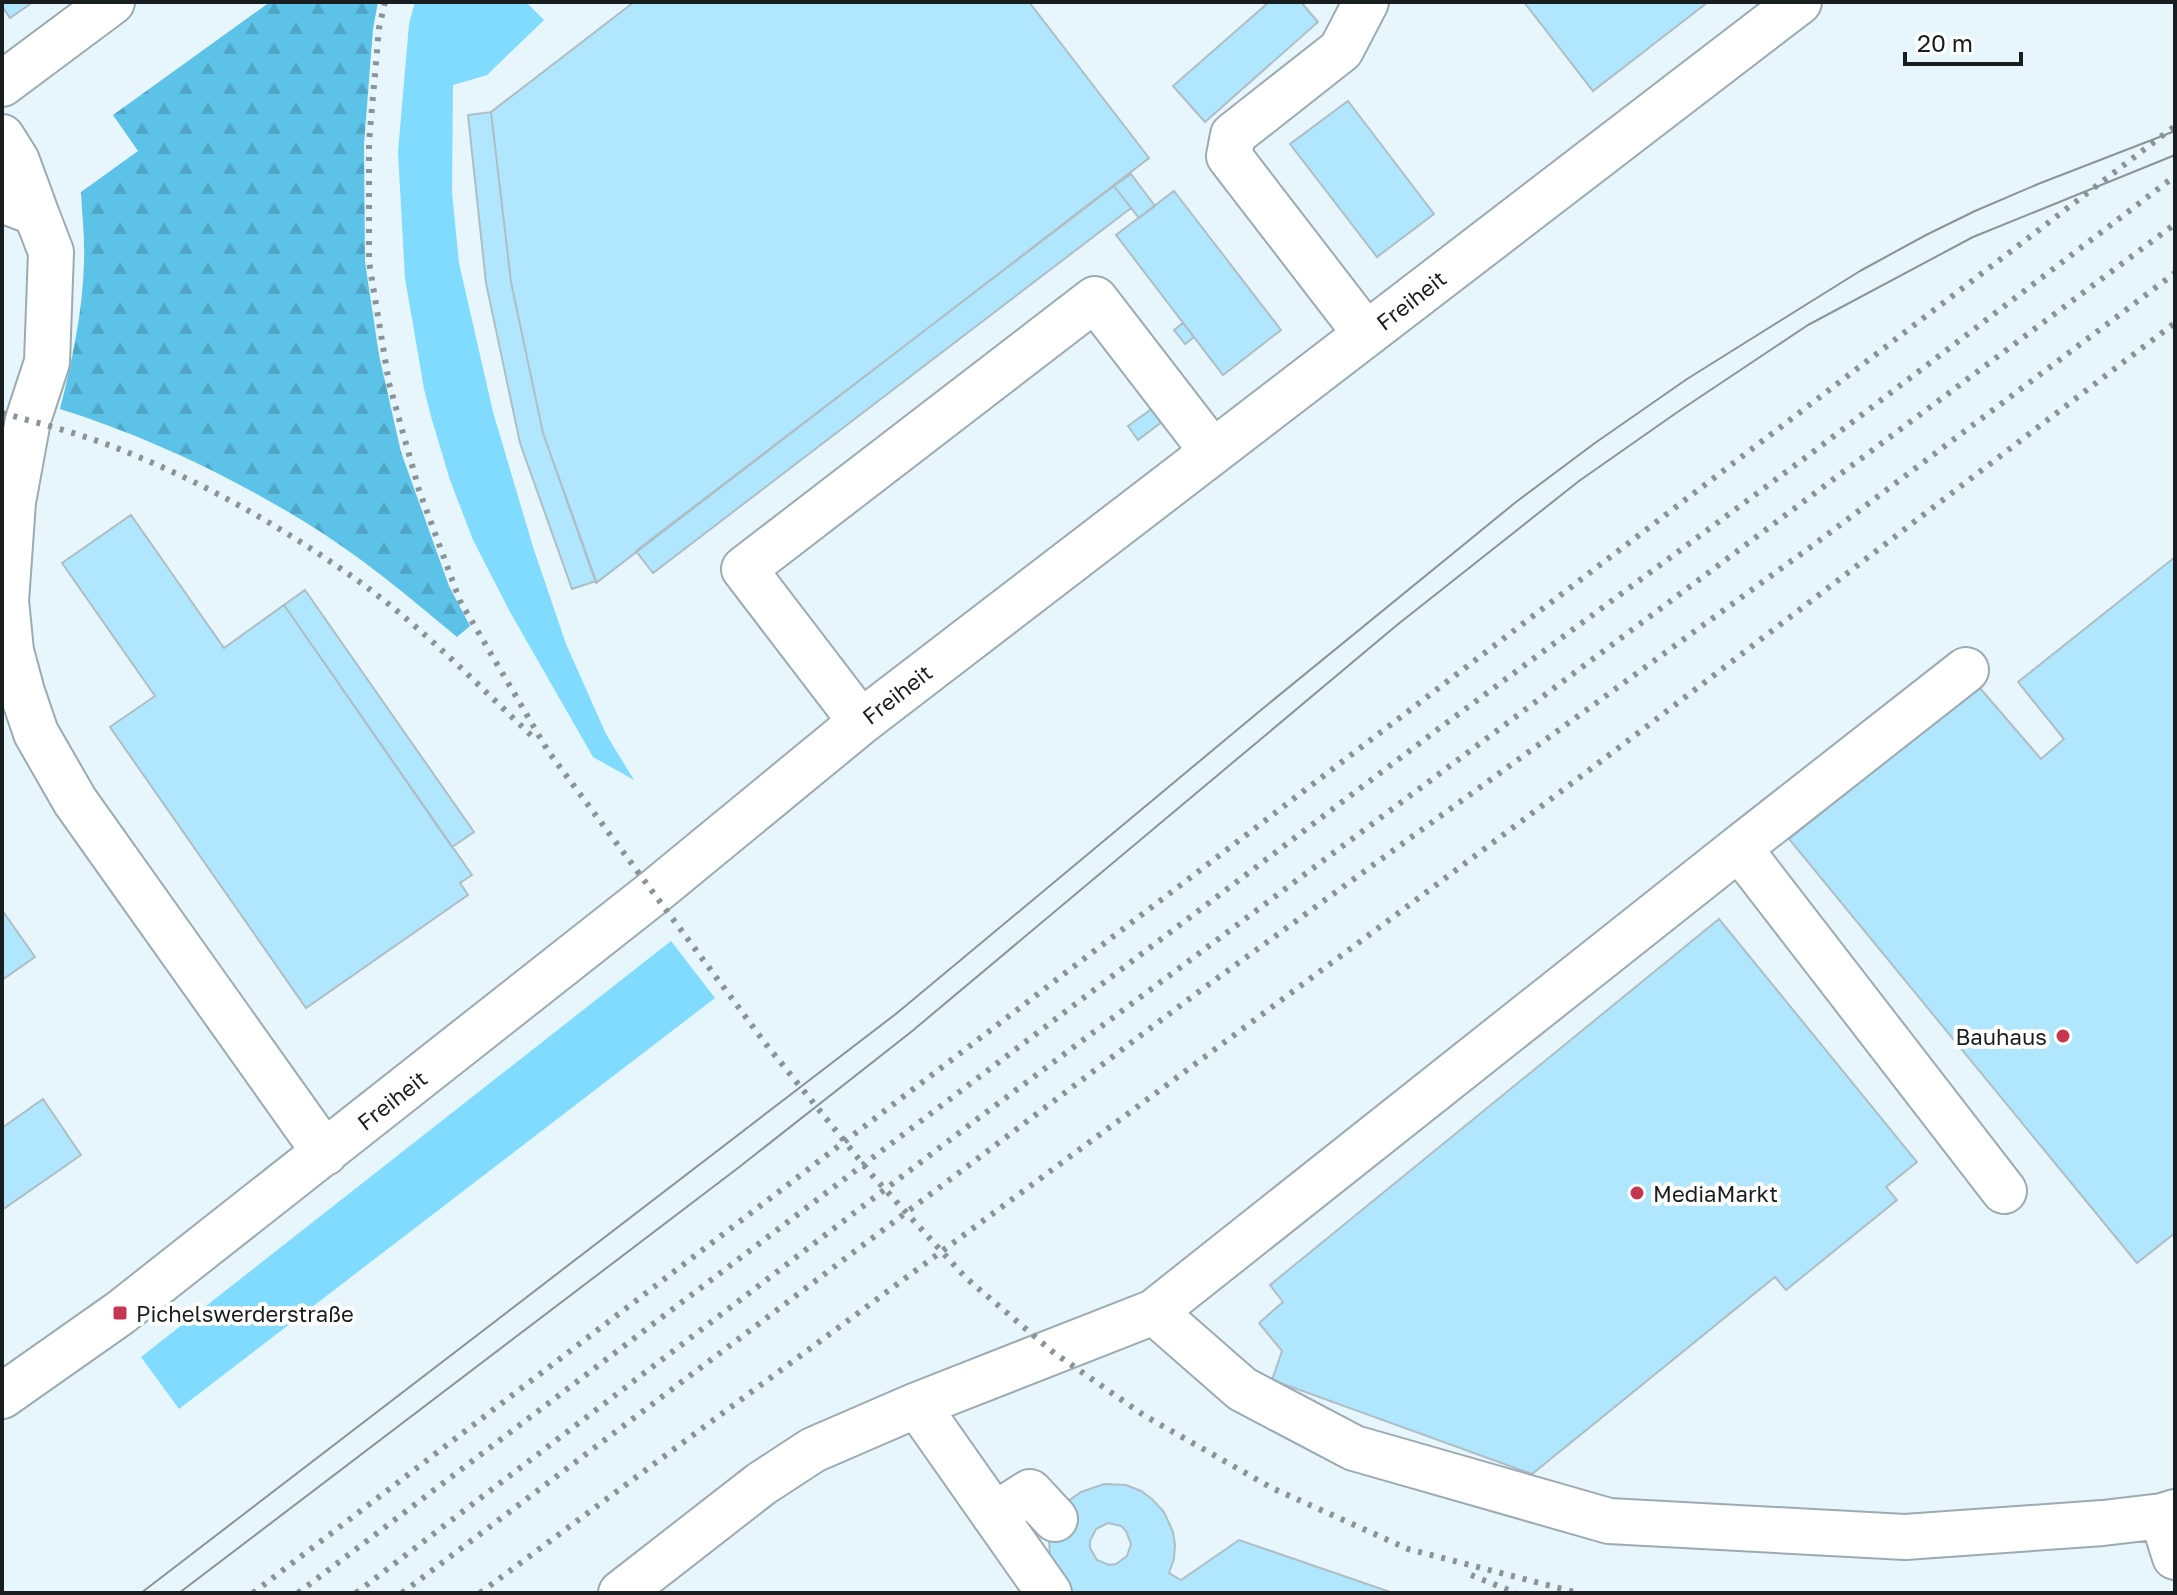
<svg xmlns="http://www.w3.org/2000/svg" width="2177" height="1595" font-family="'Golos Text',sans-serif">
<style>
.green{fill:#80dbfe}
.forest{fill:url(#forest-firs)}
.building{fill:#b0e7fe;stroke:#afbec4;stroke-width:2;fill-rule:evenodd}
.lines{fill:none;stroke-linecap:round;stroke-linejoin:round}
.minor-casing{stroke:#9caab1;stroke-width:48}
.minor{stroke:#fff;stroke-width:44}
.tram{stroke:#899499;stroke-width:2}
.rail{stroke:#899499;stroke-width:6;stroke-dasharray:4 8;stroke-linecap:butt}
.poi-dot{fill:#c63650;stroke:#fff;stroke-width:3}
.labels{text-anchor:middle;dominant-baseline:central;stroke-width:8;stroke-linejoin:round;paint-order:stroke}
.street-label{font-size:22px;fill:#181e20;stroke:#fff}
.poi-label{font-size:22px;fill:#181e20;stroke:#fff;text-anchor:start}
</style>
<defs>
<pattern id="forest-firs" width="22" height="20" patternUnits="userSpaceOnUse" patternTransform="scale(2)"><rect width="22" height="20" fill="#5dc2e7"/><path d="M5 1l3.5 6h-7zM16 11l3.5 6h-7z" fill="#50a6c6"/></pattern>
</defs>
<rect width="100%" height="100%" fill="#e7f6fd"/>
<!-- green -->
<path class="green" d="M415,2H526L544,20L487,75L453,85L452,192L459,263L493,412L533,547L566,644L606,734L634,780L593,757L510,612L473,540L450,480L432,420L424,389L405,278L398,152L409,24Z
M671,941L715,998L179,1409L141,1357Z"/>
<!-- forest -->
<path class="forest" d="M270,2H378L373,29L364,144L365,262L379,355L401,452L449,586L470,626L457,637C408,596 359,555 305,522C228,475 146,436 60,409C72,361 83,311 84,261C85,238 82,215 81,192L138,151L113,115Z"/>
<!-- building -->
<path class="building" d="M2,2H33L10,18L2,6Z
M634,2H1029L1149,158L596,583L543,433L511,282L491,112Z
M1269,2H1301L1318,22L1205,122L1173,86Z
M1524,2H1708L1593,91Z
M1348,101L1434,214L1377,257L1290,144Z
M491,112L511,282L543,433L596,581L572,589L520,443L486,283L468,115Z
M1131,174L1155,206L1139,218L1114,186Z
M1114,186L1131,208L653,573L636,551Z
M1174,191L1281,330L1223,375L1116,235Z
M1183,323L1194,337L1185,344L1174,330Z
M1153,408L1163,421L1138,440L1128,426Z
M131,515L224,648L284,605L472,875L460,883L468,895L306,1008L110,727L155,696L62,563Z
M2175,557V1233L2137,1263L1789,839L1979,687L2041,759L2064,739L2018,682Z
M305,590L474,832L452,847L284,605Z
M2,910L35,957L2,980Z
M1719,919L1917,1162L1886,1187L1897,1200L1786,1290L1775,1277L1532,1474L1272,1380L1282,1351L1259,1323L1283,1302L1270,1285Z
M43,1099L81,1155L2,1210V1128Z
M1104,1484L1126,1485L1141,1491L1152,1499L1164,1512L1173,1532L1175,1545L1174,1559L1169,1573L1181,1580L1239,1540L1393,1593H1068L1050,1560L1049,1537L1067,1502L1081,1492ZM1108,1523L1121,1526L1126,1531L1131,1544L1127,1556L1116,1564L1109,1565L1097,1560L1090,1548V1541L1096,1529Z"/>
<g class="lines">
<defs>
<path id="minor" d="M1366,2L1341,50L1233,135L1229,156L1366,334
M2,84L112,2
M2,137L17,161L36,213
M2,200L36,213L51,252L47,362L28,420L13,502L6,601L11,651L22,692L36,733L75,801L325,1153
M861,722L744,569L1095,299L1212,451
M1739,848L1966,670
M1154,1312L1242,1389L1354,1448L1609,1521L1905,1537L2103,1523L2162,1516L2175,1512
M2,1396L120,1313L653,893L861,722L1799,2
M917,1405L1049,1593
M994,1515L1030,1492L1055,1519
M2162,1516L2175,1557
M621,1593L761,1484L813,1450L917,1405L1154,1312L1739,848L2004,1191"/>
</defs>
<!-- minor casing -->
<use href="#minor" class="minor-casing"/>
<!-- minor -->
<use href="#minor" class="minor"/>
<!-- tram -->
<path class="tram" d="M141,1593L897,1013L1261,710L1516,502L1595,443L1687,379L1860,271L1926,235L1975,211L2038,184L2175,131
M179,1593L738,1168L911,1032L1397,625L1579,481L1679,411L1808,325L1973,237L2175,155"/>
<!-- rail -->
<path class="rail" d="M385,2L379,28L369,142V262L389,383L419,490L460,601L548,751L765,1043L871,1174L966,1278L1053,1352L1145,1416L1272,1488L1408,1549L1578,1593
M2,413C42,424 85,435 124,451C207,484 284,528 357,580C421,626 477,684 534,738
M1471,1575L1516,1593
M253,1593L2175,126
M298,1593L1441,727L1813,452L2175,176
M356,1593L972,1123L2175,224
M402,1593L1197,993L1812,546L2175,273
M480,1593C827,1335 1177,1079 1523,820C1741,656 1957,488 2175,323"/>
</g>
<!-- markers -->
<g class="poi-dot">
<circle cx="2063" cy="1036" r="8"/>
<circle cx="1637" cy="1193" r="8"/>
<rect x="112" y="1305" width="16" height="16" rx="4"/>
</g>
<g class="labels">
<!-- street labels -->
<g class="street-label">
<text transform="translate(1411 300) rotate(-38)">Freiheit</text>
<text transform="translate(897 694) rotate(-38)">Freiheit</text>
<text transform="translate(392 1100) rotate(-38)">Freiheit</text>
</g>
<!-- poi labels -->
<g class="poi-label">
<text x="2047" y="1036" text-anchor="end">Bauhaus</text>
<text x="1653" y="1193">MediaMarkt</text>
<text x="136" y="1313">Pichelswerderstraße</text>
</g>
</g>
<!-- border -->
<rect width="2177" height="1595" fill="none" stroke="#181e20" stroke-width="8"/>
<!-- scale -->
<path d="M1905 52v12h116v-12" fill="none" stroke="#181e20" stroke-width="4"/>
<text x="1917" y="52" font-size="24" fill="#181e20" stroke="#ffffff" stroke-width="6" paint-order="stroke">20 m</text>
</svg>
